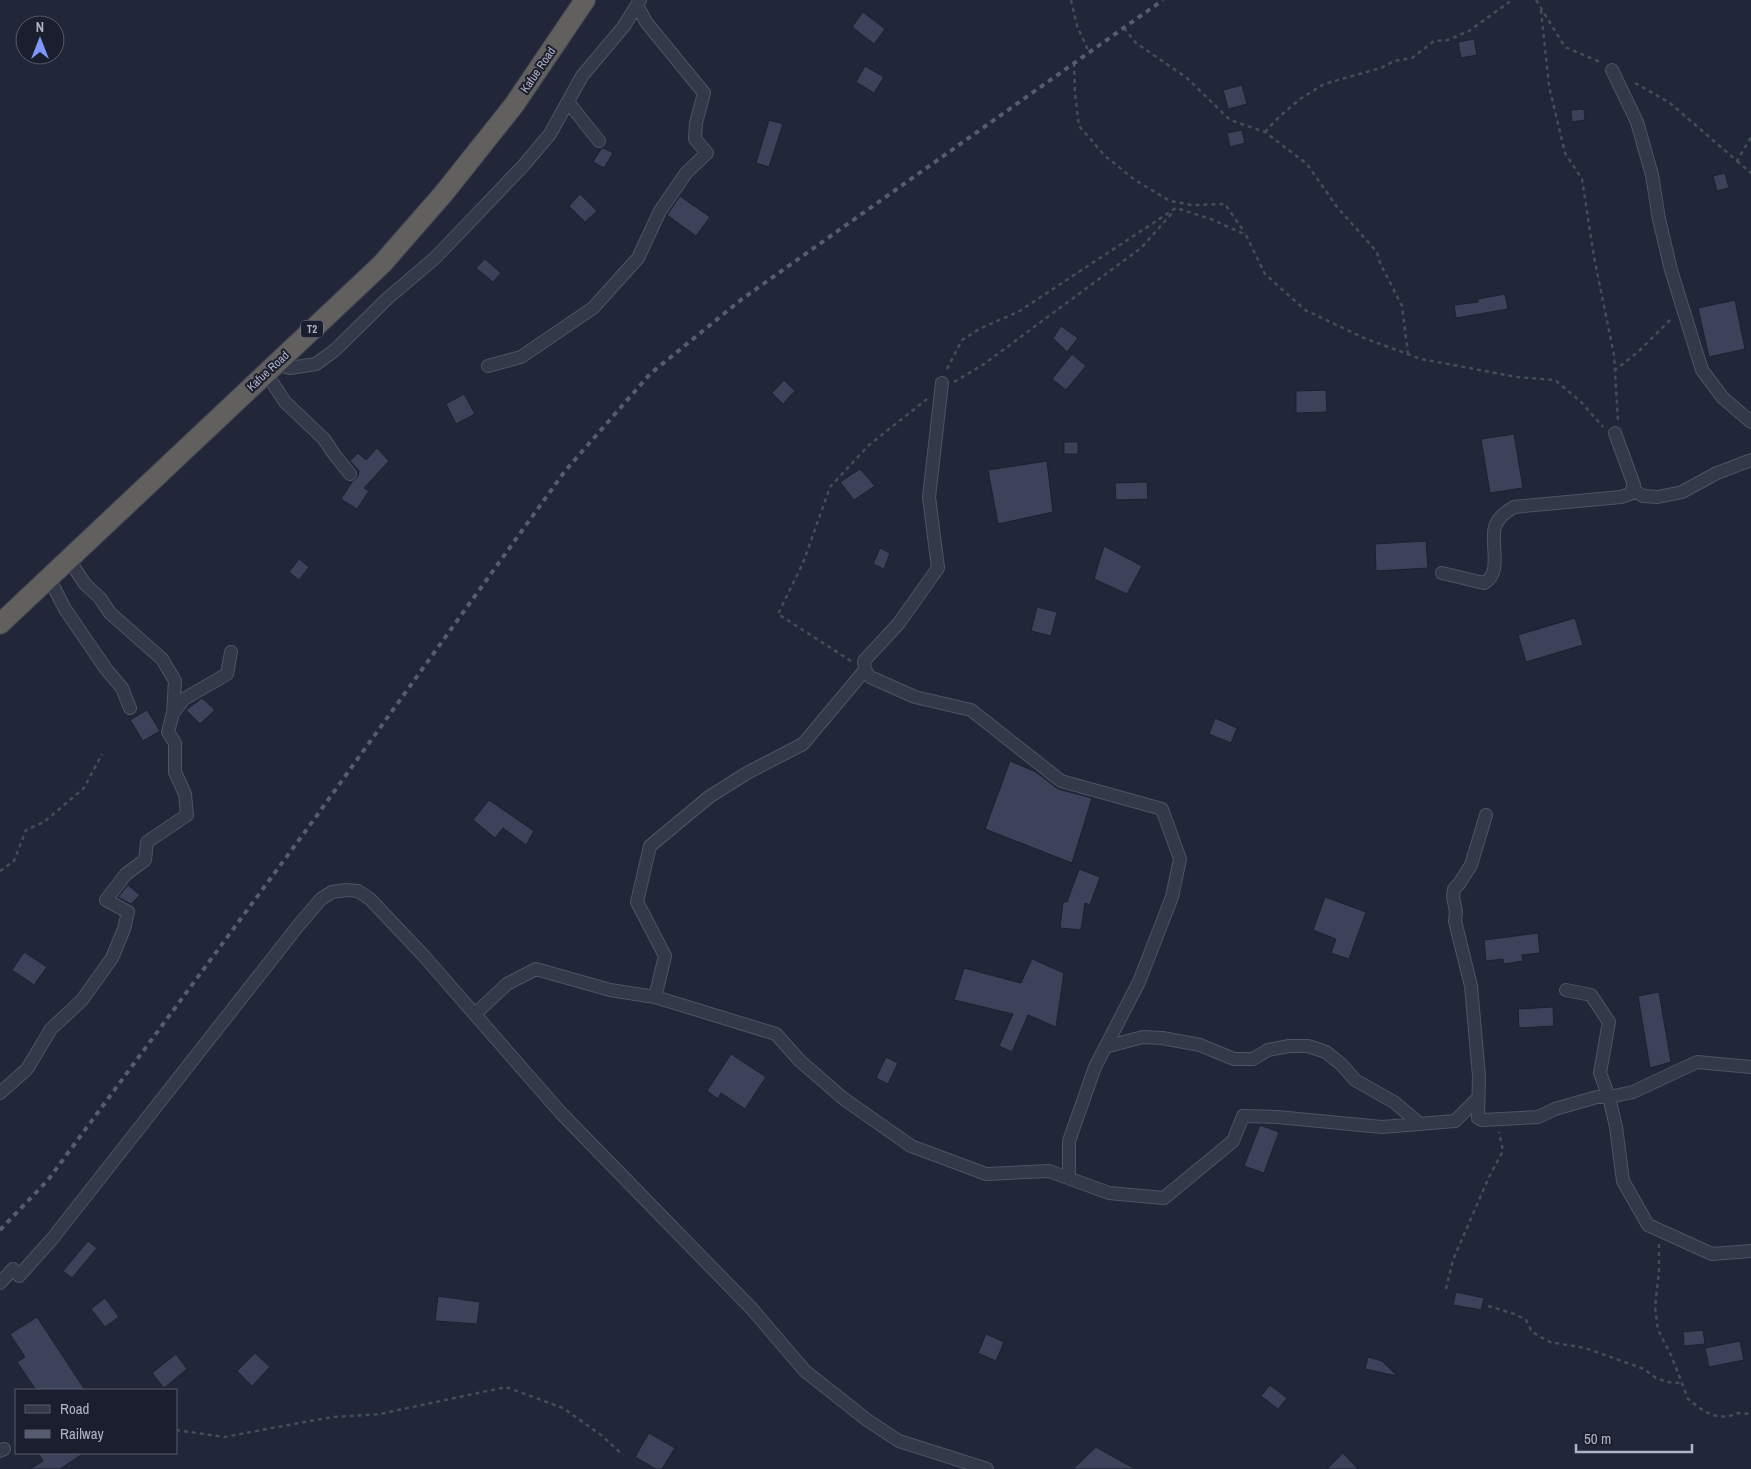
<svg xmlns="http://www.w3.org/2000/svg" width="1751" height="1469" font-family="'Archivo Narrow',sans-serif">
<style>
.building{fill:#3c425a;stroke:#1c2030}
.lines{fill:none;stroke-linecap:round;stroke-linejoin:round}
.minor-casing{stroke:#4f5364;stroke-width:14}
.trunk-casing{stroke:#3c4051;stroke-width:22}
.path{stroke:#405058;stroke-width:2.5;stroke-dasharray:4 4;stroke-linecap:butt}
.minor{stroke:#34394a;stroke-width:12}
.trunk{stroke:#61605e;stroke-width:20}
.rail{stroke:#565c71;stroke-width:4;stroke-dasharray:5 5;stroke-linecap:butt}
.labels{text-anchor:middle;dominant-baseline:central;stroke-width:4;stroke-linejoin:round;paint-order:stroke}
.shield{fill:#1a1e2e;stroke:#828698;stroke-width:1}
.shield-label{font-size:11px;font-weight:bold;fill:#afb3c6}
.street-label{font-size:12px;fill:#afb3c6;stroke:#1a1e2e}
</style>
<rect width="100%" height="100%" fill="#212639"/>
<!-- building -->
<path class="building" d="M863,12L885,29L874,44L852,27Z
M1474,39L1477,55L1461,58L1458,42Z
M865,66L884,77L874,93L856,82Z
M1242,85L1247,104L1228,109L1223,90Z
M1584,109L1585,120L1572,122L1571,110Z
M769,120L783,124L769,167L756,163Z
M1242,130L1245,143L1230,147L1227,133Z
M604,148L613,153L604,168L593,162L601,149Z
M1725,173L1729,188L1717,191L1713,176Z
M580,194L597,211L585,222L569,206Z
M680,196L710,217L696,236L667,215Z
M485,259L501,273L493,282L476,268Z
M1505,294L1508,309L1456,318L1454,305L1478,302V299Z
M1735,300L1745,349L1709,357L1698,308Z
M1061,326L1078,338L1067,352L1053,338Z
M1072,354L1086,366L1066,390L1052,379Z
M784,380L795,391L783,404L772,393Z
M1326,390L1327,412L1296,413V391Z
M464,394L475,414L456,424L446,404Z
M1514,434L1523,488L1490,493L1481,439Z
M1064,442H1078V454H1064Z
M377,448L389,461L364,488L369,491L357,509L341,499L352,482L358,476L359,471L350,461L358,453L366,460Z
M1047,461L1053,512L998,524L988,470Z
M860,469L875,486L854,500L840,482Z
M1147,482L1148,499L1116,500L1115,483Z
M1426,541L1428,568L1376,571L1375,544Z
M1104,546L1142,566L1127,594L1094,579Z
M880,548L890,553L884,569L873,564Z
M299,559L309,567L299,580L289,572Z
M1037,607L1057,612L1051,636L1031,631Z
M1575,618L1583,645L1526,662L1518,635Z
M202,698L215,710L200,724L186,710Z
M147,710L160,731L143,741L130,720Z
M1215,718L1237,728L1231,743L1209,734Z
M1010,761L1036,772L1058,789L1092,798L1072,863L985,829Z
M489,800L534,831L526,845L503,828L495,838L473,820Z
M1079,869L1100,877L1090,905L1085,903L1081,930L1060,928L1063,902H1067Z
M128,885L140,895L131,904L118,897Z
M1325,897L1366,912L1349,959L1331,953L1336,939L1313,930Z
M1538,933L1540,953L1522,955L1523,961L1504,964L1503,959L1486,961L1484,940Z
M24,952L47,967L34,985L12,970Z
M1032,959L1064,973L1056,1027L1028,1015L1012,1052L999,1046L1013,1014L954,1000L964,968L1021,983Z
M1659,992L1671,1062L1650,1068L1638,996Z
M1553,1007L1554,1026L1519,1028L1518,1009Z
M731,1054L766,1077L745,1109L721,1093L718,1099L707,1091Z
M886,1057L898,1063L888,1084L876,1078Z
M1260,1125L1279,1132L1264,1173L1244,1166Z
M88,1241L97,1248L72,1278L63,1271Z
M1456,1292L1484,1298L1481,1310L1453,1305Z
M438,1296L480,1302L477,1324L435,1321Z
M105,1298L119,1317L105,1327L91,1309Z
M37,1317L85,1390H36L17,1362L25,1357L10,1334Z
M1703,1330L1705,1344L1684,1346L1683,1332Z
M986,1334L1004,1342L996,1361L978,1353Z
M1740,1341L1744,1360L1709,1367L1705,1348Z
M255,1353L270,1367L252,1386L237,1371Z
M176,1354L187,1369L164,1388L152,1373Z
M1368,1357L1382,1361L1397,1376L1365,1369Z
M1270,1385L1287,1398L1278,1409L1261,1396Z
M649,1433L675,1448L662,1469H656L635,1457Z
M1096,1447L1135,1469H1073Z
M38,1453H84L60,1469H30L43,1461Z
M1343,1453L1358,1469H1327Z"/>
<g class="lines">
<defs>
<path id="minor" d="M1612,70L1637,122L1652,175L1659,219L1671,270L1702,370L1723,398L1751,422
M568,102L599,141
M275,364L290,368L316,364L335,350L388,298L435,258L523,166L550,134L582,76L624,26L640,0
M488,366L521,357L593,308L638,258L660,211L686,173L707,153L695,139L696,123L704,93L646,22L637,5
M266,373L285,402L324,439L334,454L350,474
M942,383L929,497L938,568L899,623L864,661L865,670L870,677L915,697L971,710L1061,781L1162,809L1180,859L1172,897L1139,982L1095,1067L1069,1141V1178
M1633,490L1643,496L1658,497L1682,492L1717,473L1751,460
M69,560L85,584L100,598L110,613L162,659L175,681L173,713
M1442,573L1484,583C1503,573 1490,544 1495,527C1498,517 1506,512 1514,507L1621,497L1630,494L1634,485L1615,433
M49,578L65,609L106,669L122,688L130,708
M1486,815L1471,865L1459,884L1454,889L1453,896L1456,912L1455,921L1471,986L1479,1076L1478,1118L1482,1120L1538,1117L1555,1109L1597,1097H1609L1633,1092L1697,1062L1751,1067
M1566,990L1591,995L1609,1022L1600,1073L1609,1097L1616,1127L1623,1181L1648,1225L1712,1254L1751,1251
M655,997L776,1034L800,1061L844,1099L911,1146L986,1174L1049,1171L1109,1193L1164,1198L1233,1141L1243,1116L1277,1117L1382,1127L1455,1121L1478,1098
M475,1014L507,984L536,969L610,990L655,997L665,956L637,902L650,846L709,797L747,773L803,744L865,670
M1105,1047L1143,1037L1162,1038L1200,1045L1234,1059H1253L1268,1050L1289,1046H1308L1326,1052L1342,1065L1355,1080L1394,1102L1420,1124
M0,1093L27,1069L51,1029L82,1000L112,958L124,929L128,912L106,900L126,874L145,860L147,842L187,815L185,794L175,772V743L168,732L173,713L184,699L227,674L231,652
M19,1276L52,1239L298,926L321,899L332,892L346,890L358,891L370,899L423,955L560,1112L752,1309L805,1371L867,1420L899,1441L987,1469
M0,1283L13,1269
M0,1451L4,1449"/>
<path id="trunk" d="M0,624L382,264L444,193L514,105L585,0"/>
</defs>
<!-- minor casing -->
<use href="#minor" class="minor-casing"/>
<!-- trunk casing -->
<use href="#trunk" class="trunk-casing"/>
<!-- path -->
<path class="path" d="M1071,0L1077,26L1089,52
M1536,0L1565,47L1600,62
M1541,10L1549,86L1565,153L1582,179L1594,257L1614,355L1618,421
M1124,28L1136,43L1187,78L1230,120L1265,132L1307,164L1337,207L1377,252L1380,263L1402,306L1408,354
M1074,63L1075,94L1079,126L1105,156L1135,180L1170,201L1192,205L1225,204L1245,233
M1635,83L1670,103L1737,161L1751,137
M1265,132L1279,117L1300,99L1324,84L1381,68L1394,61L1412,58L1434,41L1448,40L1469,31L1512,0
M1737,161L1751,173
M947,369L962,340L981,328L1018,312L1176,208L1211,219L1246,235L1265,274L1305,310L1364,338L1421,359L1517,377L1555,380L1581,402L1603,427
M1614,371L1639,351L1672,318
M954,382L984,364L1141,248L1174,211
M851,661L778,614L803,563L830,487L869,445L927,399
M0,871L14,861L26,830L44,822L84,788L102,754
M1659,1244V1271L1655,1307L1658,1330L1671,1355L1688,1399L1701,1409L1712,1415L1727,1417L1738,1413L1751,1414
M1446,1289L1453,1260L1459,1246L1489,1177L1503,1151L1499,1132
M1488,1306L1515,1314L1526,1320L1532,1332L1550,1342L1585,1348L1605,1355L1644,1369L1656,1378L1667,1382L1680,1383
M176,1430L224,1437L332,1417L380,1414L506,1387L563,1408L601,1435L623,1455"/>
<!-- minor -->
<use href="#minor" class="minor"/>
<!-- trunk -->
<use href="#trunk" class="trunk"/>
<!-- rail -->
<path class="rail" d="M0,1230L48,1180L310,825L565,471L650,374L742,299L1163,0"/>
</g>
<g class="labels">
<!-- shield labels -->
<rect class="shield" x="301" y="320.5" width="22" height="17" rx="4"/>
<g class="shield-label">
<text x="312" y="329">T2</text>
</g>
<!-- street labels -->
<g class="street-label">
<text transform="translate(538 70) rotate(-56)">Kafue Road</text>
<text transform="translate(268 371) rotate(-43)">Kafue Road</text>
</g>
</g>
<!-- legend -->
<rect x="15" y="1389" width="162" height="65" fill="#1a1e2e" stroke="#565a6b"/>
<rect x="25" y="1405" width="25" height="8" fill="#34394a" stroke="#565a6b"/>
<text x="60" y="1414" font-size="15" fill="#afb3c6">Road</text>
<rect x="25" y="1430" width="25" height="8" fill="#565c71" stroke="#565a6b"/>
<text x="60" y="1439" font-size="15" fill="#afb3c6">Railway</text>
<!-- north arrow -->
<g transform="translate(40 40)"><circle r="24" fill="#1a1e2e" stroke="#565a6b"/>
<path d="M0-4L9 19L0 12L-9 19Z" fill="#8097fa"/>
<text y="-8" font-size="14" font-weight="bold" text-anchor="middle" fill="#afb3c6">N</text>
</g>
<!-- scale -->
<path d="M1576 1444v8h116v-8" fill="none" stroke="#afb3c6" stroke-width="2.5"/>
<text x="1584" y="1444" font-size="15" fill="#afb3c6" stroke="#1a1e2e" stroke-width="4" paint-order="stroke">50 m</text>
</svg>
